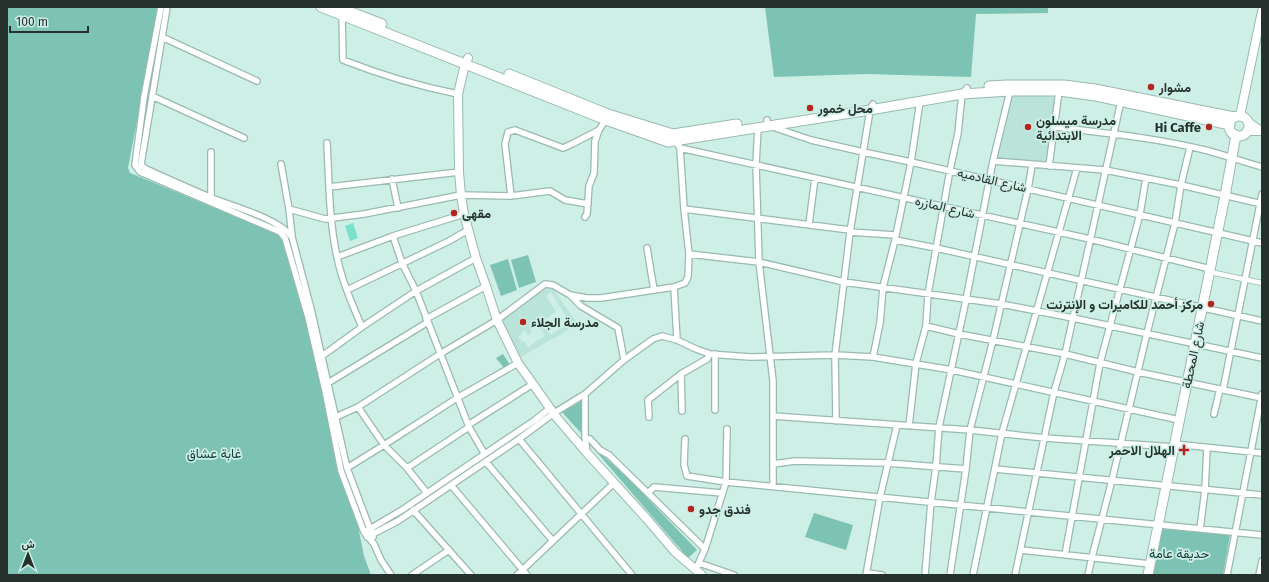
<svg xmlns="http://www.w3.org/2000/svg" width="1269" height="582" font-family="'Fira Sans',Vazirmatn,sans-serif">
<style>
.built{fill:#bae4d9;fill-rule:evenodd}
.green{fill:#7dc3b3}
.water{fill:#7ae1cb}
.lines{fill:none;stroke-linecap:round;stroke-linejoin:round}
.pedestrian-casing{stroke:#99b9b1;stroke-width:6}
.minor-casing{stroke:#99b9b1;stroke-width:8}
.secondary-casing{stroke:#99b9b1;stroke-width:10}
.primary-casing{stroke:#99b9b1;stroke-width:11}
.pedestrian{stroke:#fff;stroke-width:4.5}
.minor{stroke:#fff;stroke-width:5.5}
.secondary{stroke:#fff;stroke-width:8}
.primary{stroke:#fff;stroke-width:9}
.poi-dot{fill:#b42421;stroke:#cdefe6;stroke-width:1.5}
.labels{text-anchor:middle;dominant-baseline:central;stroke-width:3.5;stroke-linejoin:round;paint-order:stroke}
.poi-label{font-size:13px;font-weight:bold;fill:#24312d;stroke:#cdefe6;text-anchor:start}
.street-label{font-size:13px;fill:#24312d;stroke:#cdefe6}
.park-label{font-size:13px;fill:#124138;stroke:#cdefe6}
</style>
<rect width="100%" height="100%" fill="#cdefe6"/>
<!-- built -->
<path class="built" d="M1056,95L1046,164L997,159L1012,96Z
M550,285L578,324L521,357L506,332L502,320ZM551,292L570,323L551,335L542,321L556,312L546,296ZM538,324L545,336L531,345V346L528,347L524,341L522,343L518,336L522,334V332L525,330L528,335L532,332L530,328Z"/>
<!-- green -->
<path class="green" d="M7,7H159L128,168L130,173L283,236L306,310L339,472L358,526L364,556L371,575H7Z
M765,7H1048V13L976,14L971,77L866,74L774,77Z
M528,255L536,282L519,288L511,260Z
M508,259L517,290L501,296L490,265Z
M503,354L510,365L504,368L496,358Z
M582,401L581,433L562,412Z
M588,442L630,480L697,550L688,558Z
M814,513L853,525L846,550L805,537Z
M1161,529L1230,535L1223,575H1151Z"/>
<!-- water -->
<path class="water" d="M353,223L358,238L350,241L345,226Z"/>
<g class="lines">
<defs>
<path id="pedestrian" d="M1210,272L1262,283"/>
<path id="minor" d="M161,7L144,97L135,165L140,172L280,232L285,238L308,317L326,395L341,471L364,532L374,544L381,560L391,575
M167,7L141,164L143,167L146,169C168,179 190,189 212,198C234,207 278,218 292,237L311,309L347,468L370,529L373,534V537
M342,16L343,60C381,75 418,86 458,94
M162,37L257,81
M152,96L244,138
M767,120V125L811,140L863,152L911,162L1262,243
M758,127L756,165L759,262L773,381V486
M1054,127C1106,133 1158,138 1209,151C1227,156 1244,162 1262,167
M327,143C329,181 329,220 337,257C342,281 352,304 362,327
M680,148L1090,239L1210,269
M993,161L1105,170L1181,185L1262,204
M281,164L289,209
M1049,166L1059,91
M392,179L398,208
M329,187L459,172
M511,196L505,144L508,132L515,130L563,148L572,144L599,130
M211,197V152
M684,209L850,230
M585,217L587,214L589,186L594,173L595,141L599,130L607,118
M809,224L815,178
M850,232L895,235
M292,236L289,209L325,219L364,214L461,195L511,196L550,191L565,200L588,204
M393,236L464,214
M895,240L936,248L1262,321
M647,248L654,290
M689,254L759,262L844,282L1001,304L1073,318L1262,358
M337,257L393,236L402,263L416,291L469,427L484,453
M347,290L449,241L468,230
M570,295L581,306L618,328L624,360
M426,319L486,286
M926,326L959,334L1065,354L1138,372L1262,398
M677,340L674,287L685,283L688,277L689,254L684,209L680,148L678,145
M322,356L362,327L416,291L476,258
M873,357L880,323L883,287L895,240L911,162L920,101
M681,374L682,411
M328,383L428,322
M1223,390L1262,194
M585,394V437L587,452
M358,407L384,445L407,468L427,493
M715,410V354
M1214,414L1220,389
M773,416L970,430L1045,438L1174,447
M336,417L358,407L440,354L497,320L545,284L553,285L570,295L587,298H601L674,287
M649,417L648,400L681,374L707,359L710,354
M836,421L835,355L850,232L870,110L873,104
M468,425L533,384
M909,426L916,363L926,326L928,294L950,170L958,133L962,94L967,88
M585,437L590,439L600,450L609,455L705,549
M519,439L632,575
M685,439L684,465L687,476L726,482L1262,535
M1174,444L1262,453
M486,462L553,541
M773,464L795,461L887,463L966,469
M347,468L384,445L457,398L518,363
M407,468L469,427
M995,469L1262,495
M451,485L527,575
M648,493L654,487L722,493
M413,510L471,575
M1200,529L1205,490L1207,448
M368,530L402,510L535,420L550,408
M367,537L398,521L519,439L554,413L585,394L624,360L653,339L662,336L677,340L696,349L710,354L750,357L835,355L873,357L952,370L1179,420
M1021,550L1150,564
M1065,555L1100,363L1140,214L1146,178
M699,563L734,575
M696,569L705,549L726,482L727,429
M867,573L882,575
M412,575L449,550
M517,575L614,483
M866,575L880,497L897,425
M925,575L931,502L936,467L939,427L966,300L993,161L1010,91
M950,575L966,469L970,430L993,340L1028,189L1032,165
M973,575L1002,433L1077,168
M1015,575L1054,392L1065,354L1121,101
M1088,575L1092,557L1112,480L1147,333L1175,223L1181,185L1190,147
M1227,575L1262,394
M1259,575L1262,561"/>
<path id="secondary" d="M468,58L465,64L458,94L459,172L461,195L464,214L476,258L486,286L497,320L518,363L557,418L587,453L646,518L675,552L702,575
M1240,116L1262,11
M1248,122L1261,131
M1247,131H1261"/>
<path id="primary" d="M321,7L606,120L668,142L870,110L962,94L1010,91H1059L1096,96L1230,125
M338,7L382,24
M509,74L608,114L673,134L737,124
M989,86L1007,85H1064L1095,89L1234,117
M1229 126a10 10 0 1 1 20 0a10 10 0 1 1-20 0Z
M1148,575L1225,196L1236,135"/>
</defs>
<!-- pedestrian casing -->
<use href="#pedestrian" class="pedestrian-casing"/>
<!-- minor casing -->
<use href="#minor" class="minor-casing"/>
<!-- secondary casing -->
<use href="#secondary" class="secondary-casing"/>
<!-- primary casing -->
<use href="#primary" class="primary-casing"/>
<!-- pedestrian -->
<use href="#pedestrian" class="pedestrian"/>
<!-- minor -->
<use href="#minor" class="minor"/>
<!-- secondary -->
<use href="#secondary" class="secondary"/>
<!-- primary -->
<use href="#primary" class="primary"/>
</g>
<!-- markers -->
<g class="poi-dot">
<circle cx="1151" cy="87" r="4"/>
<circle cx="810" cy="108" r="4"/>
<circle cx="1028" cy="127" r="4"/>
<circle cx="1209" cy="127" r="4"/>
<circle cx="454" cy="213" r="4"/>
<circle cx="1211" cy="304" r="4"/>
<circle cx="523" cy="322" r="4"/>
<path d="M1182 444h4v4h4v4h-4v4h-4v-4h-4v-4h4z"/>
<circle cx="691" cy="509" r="4"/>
</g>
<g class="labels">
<!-- poi labels -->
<g class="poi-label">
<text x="1159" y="87">مشوار</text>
<text x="818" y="108">محل خمور</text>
<text x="1036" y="120">مدرسة ميسلون<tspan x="1036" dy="15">الابتدائية</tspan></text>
<text x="1201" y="127" text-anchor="end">Hi Caffe</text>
<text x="462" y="213">مقهى</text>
<text x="1203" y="304" text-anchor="end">مركز أحمد للكاميرات و الإنترنت</text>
<text x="531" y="322">مدرسة الجلاء</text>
<text x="1175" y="450" text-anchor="end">الهلال الاحمر</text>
<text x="699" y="509">فندق جدو</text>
</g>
<!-- street labels -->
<g class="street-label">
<text transform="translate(992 180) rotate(13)">شارع القادميه</text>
<text transform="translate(945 207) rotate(13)">شارع المازره</text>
<text transform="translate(1193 355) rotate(-78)">شارع المحطة</text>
</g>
<!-- park labels -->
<g class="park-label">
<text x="214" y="453">غابة عشاق</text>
<text x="1179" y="553">حديقة عامة</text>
</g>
</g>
<!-- border -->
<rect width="1269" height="582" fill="none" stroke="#24312d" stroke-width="16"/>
<!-- north arrow -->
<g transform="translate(28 554)" stroke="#cdefe6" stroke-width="3" paint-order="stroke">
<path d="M0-3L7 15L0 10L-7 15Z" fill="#24312d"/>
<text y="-6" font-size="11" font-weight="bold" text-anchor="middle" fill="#24312d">ش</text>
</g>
<!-- scale -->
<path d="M10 26v6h78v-6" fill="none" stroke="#24312d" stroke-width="2"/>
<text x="16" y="26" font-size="12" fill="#24312d" stroke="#cdefe6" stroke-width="3" paint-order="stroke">100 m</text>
</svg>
